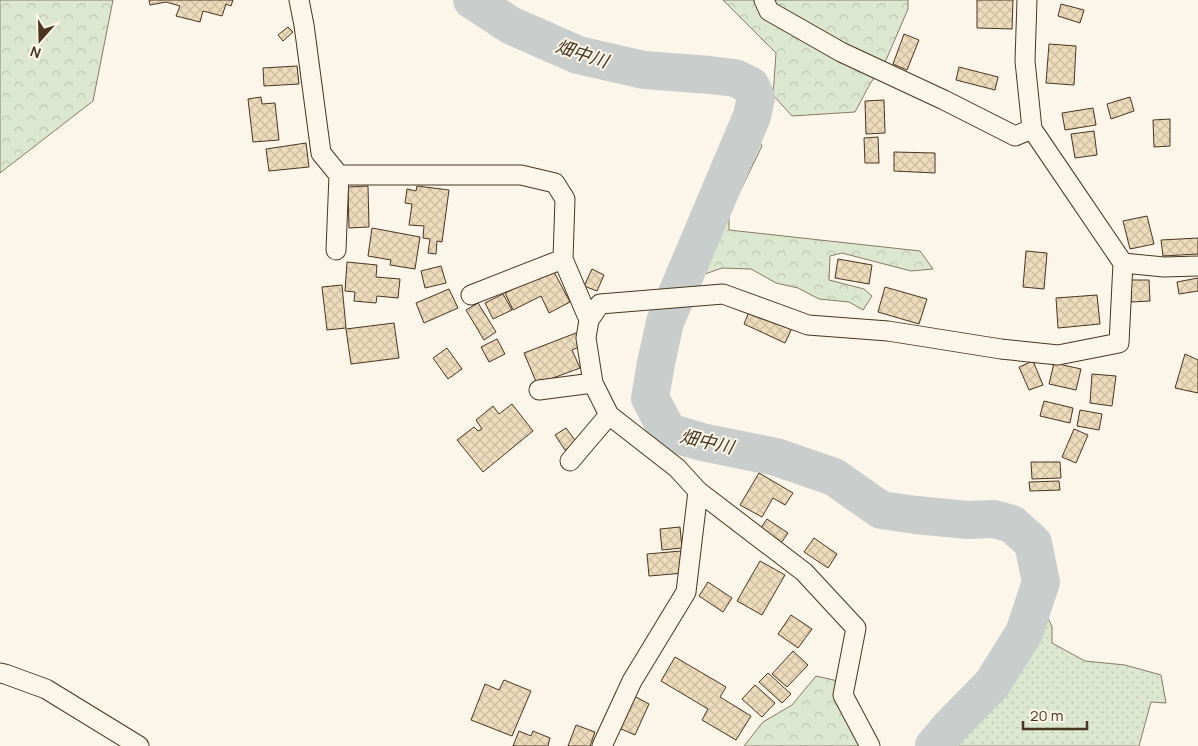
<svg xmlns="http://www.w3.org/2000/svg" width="1198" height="746" font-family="Manrope,'Noto Sans JP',sans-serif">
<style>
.grass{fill:url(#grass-dots);stroke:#887966}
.forest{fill:url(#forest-crowns);stroke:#887966}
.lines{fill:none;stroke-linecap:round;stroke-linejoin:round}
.river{stroke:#c9cecd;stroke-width:38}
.building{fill:url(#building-cross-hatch);stroke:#4a3520}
.minor-casing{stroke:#4a3520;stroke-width:21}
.minor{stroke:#fbf6e9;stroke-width:19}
.labels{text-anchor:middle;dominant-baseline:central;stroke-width:4;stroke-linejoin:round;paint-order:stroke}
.water-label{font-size:18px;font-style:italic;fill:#4a3520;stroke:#fbf6e9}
</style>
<defs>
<pattern id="grass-dots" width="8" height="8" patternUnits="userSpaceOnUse" patternTransform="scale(1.25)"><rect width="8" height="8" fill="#dce7d0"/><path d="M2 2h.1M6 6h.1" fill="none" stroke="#bec7b2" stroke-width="1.8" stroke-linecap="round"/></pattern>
<pattern id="forest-crowns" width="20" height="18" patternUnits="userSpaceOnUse" patternTransform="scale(1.25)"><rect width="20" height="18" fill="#dce7d0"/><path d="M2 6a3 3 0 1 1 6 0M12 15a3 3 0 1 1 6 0" fill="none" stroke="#bec7b2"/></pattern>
<pattern id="building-cross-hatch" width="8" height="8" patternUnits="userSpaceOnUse" patternTransform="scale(1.25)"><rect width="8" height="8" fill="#ecdcbc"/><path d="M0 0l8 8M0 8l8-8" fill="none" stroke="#ccbda1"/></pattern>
</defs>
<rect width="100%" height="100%" fill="#fbf6e9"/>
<!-- grass -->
<path class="grass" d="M1046,613L1052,627V643L1085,661L1125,665L1161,675L1166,703L1151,702L1139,746H944L989,696L1026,649L1040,618Z"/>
<!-- forest -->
<path class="forest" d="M0,0H113L93,101L0,173Z
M723,0H908V9L886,60L870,84L855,112L792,116L773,95L776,53Z
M752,126L762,146L729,214V230L920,251L933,269L911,271L842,253L830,256L829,280L864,289L872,296L863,310L849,302L819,299L798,288L776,283L751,269L722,268L691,279Z
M816,676L838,681L865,746H744L763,722L792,705Z"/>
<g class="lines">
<!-- river -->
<path class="river" d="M472,0L510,25L578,55L644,70L710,75L735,78L751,86L756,97L752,116L665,322L656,363L650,398L668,432L702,442L776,457L834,477L881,510L916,515L968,520L994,519L1012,524L1033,543L1041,582L1024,633L992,684L949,728L934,746"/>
</g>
<!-- building -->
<path class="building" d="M149,0H233L231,6L226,4L222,16L203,11L200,22L176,16L180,6L166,2L150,5Z
M977,0H1013L1012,29L977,28Z
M1061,4L1084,10L1080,23L1058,16Z
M288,27L293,32L283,41L278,35Z
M904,34L919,40L907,70L893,64Z
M1049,44L1076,46L1074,85L1046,83Z
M297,66L299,84L264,86L263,68Z
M959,67L998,77L995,90L956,80Z
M261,97L262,104L275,103L279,140L253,142L248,99Z
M1130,97L1134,111L1111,119L1107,104Z
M884,100L885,133L866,134L865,101Z
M1093,108L1096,125L1065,130L1062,113Z
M1170,119V146L1154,147L1153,120Z
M1094,131L1097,155L1075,158L1071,134Z
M878,137L879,163H865L864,138Z
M306,143L309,167L269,171L266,149Z
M894,152L935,153V173L894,171Z
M368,186L369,227L349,228L348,187Z
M417,186L449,190L442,242L437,241L436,254L428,253L430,239L423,238L424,226L409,225L412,204L405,203L407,189L416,191Z
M1147,216L1154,244L1130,249L1123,221Z
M372,228L420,237L415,269L390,265L391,260L368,256Z
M1198,238V254L1163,256L1161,240Z
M1026,251L1047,253L1044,289L1023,287Z
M838,259L872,265L869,284L835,278Z
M347,262L377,265L376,277L400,279L398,298L377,296L376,303L354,301L355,292L345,291Z
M441,266L446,283L425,288L421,271Z
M592,269L604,275L597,291L584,286Z
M553,270L570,302L549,313L541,296L513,310L505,293Z
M1198,278V291L1179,294L1177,282Z
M1131,280H1149L1150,301L1131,302Z
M342,285L346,328L327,330L322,287Z
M885,287L927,299L919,324L878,312Z
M449,289L458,308L424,323L416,303Z
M503,294L512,310L493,319L485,303Z
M1097,295L1100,324L1058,328L1056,298Z
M478,303L496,332L484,340L466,310Z
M751,307L793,326L785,343L744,324Z
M394,323L399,358L351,364L346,329Z
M576,333L581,346L572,350L580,368L537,384L524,353Z
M497,339L505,354L489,362L481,347Z
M447,348L462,369L448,379L433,358Z
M1185,354L1198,360V393L1175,388Z
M1033,361L1043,385L1029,390L1019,367Z
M1054,363L1081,369L1076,390L1049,384Z
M1092,374L1116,376L1112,406L1090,403Z
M1044,401L1073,408L1070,423L1040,416Z
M512,404L533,431L483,472L457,440L474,427L478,431L482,429L476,420L493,406L499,414Z
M1080,410L1102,414L1099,430L1077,426Z
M566,428L577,443L565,450L555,435Z
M1074,429L1088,435L1076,463L1062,457Z
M1031,462H1060L1061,478L1032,479Z
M759,473L793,493L785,505L773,498L762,517L740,505Z
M1059,481L1060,490L1030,491L1029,482Z
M767,519L788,533L779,546L758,532Z
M680,527L682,548L662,550L660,529Z
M814,538L837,554L828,568L804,552Z
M681,551L684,573L649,576L647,554Z
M760,561L785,575L762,615L737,601Z
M708,582L732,598L723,612L699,596Z
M791,615L812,629L798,648L778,634Z
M793,651L808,665L787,687L772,674Z
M675,657L726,687L720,697L751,716L736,740L702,720L708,709L661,681Z
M768,673L791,694L782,703L759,682Z
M504,680L531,691L512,736L471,720L485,684L499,690Z
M755,685L775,703L762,717L742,699Z
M634,696L649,704L635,735L619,728Z
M576,725L595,732L590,746H568Z
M519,731L531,736L533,731L550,738L548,745L549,746H513Z"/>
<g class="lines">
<defs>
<path id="minor" d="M299,0L304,25L321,153L339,175H521L555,183L565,199L563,259L589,320
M764,0L769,11L841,52L944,100L1015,136L1032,129
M336,250L339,175
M1123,263L1164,267L1198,266
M471,295L563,259
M539,390L593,383
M570,461L609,415
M0,673L5,674L46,689L139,746
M602,746L632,681L686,592L698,491
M870,746L843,695L856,628L804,572L698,491L677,468L609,415L593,383L586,338L589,320L600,304L723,294L808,325L888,331L1001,349L1058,355L1119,343L1123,263L1032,129L1025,61L1027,0"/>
</defs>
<!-- minor casing -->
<use href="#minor" class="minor-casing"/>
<!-- minor -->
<use href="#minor" class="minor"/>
</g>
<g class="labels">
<!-- water labels -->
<g class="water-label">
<text transform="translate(582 53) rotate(18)">畑中川</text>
<text transform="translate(707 441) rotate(13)">畑中川</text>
</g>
</g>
<!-- north arrow -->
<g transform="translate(40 40) rotate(200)" stroke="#fbf6e9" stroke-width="4" paint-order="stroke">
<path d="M0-4L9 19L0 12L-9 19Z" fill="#4a3520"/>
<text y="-8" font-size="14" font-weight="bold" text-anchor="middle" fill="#4a3520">N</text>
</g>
<!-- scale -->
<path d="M1023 721v8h64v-8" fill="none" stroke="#4a3520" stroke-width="2.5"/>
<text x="1030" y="721" font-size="15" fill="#4a3520" stroke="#fbf6e9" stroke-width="4" paint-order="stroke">20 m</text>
</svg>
